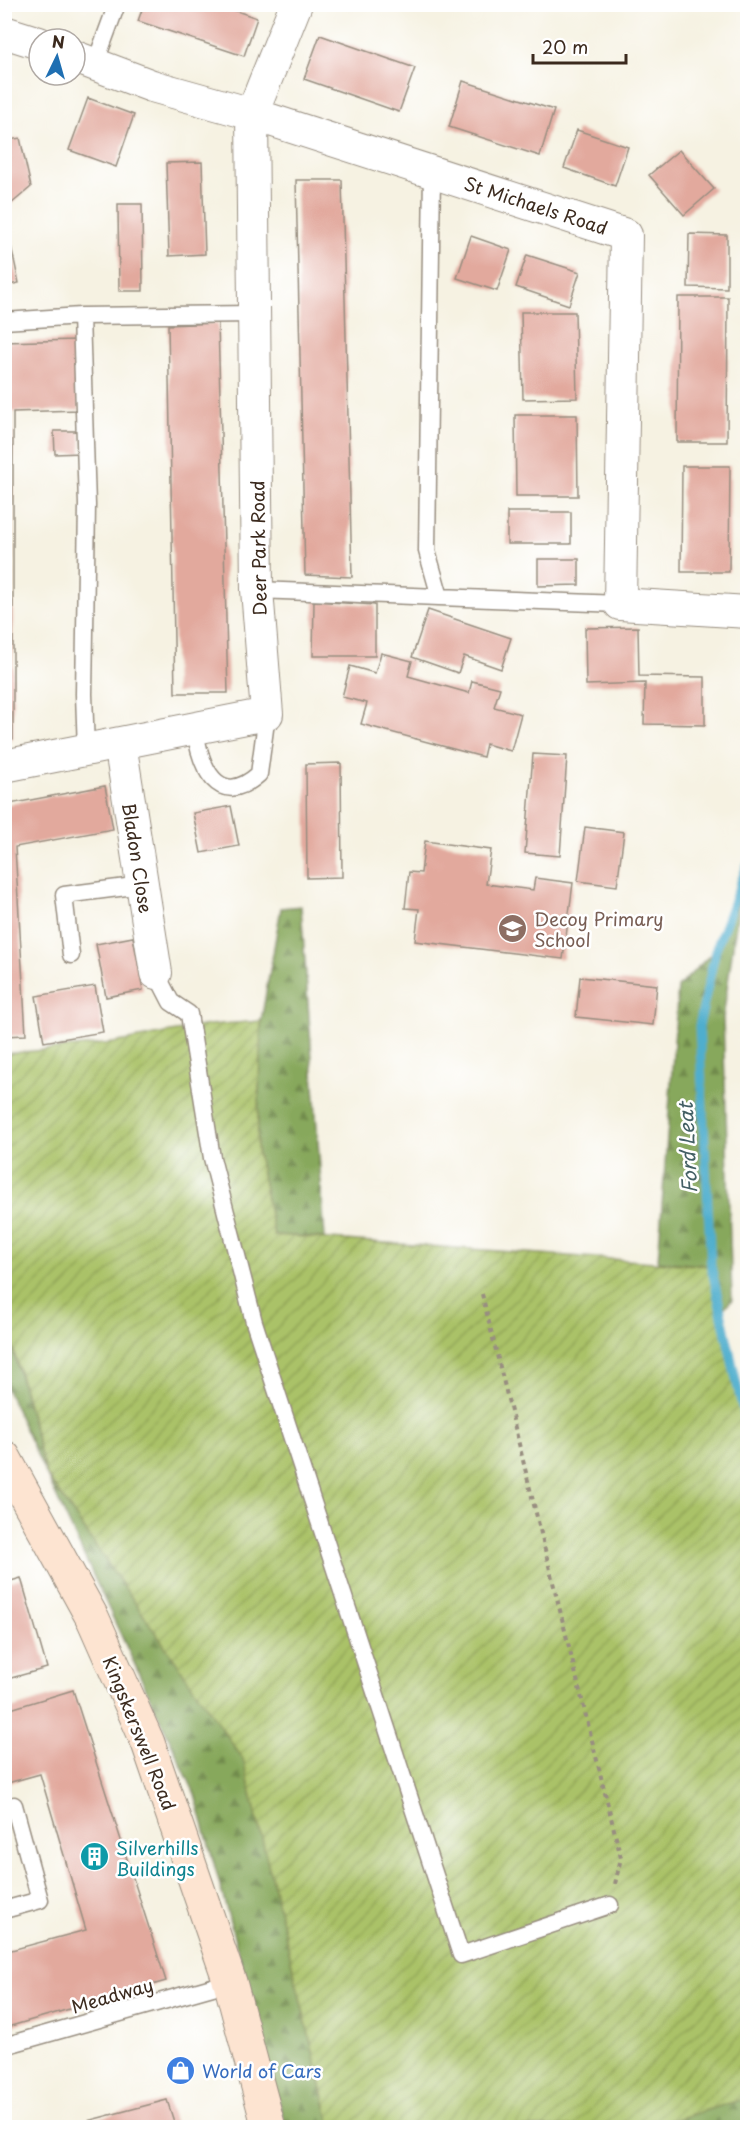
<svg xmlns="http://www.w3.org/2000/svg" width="752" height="2132" font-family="'Playpen Sans',sans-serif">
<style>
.forest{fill:url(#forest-firs);stroke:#61693d;stroke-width:1.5}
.garden{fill:url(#garden-furrows);stroke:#727642;stroke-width:1.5}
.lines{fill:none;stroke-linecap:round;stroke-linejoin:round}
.stream{stroke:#4faecd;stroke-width:9}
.building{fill:#e2a99d}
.lane-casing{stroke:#988e80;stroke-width:19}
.street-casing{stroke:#988e80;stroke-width:34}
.secondary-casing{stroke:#988e80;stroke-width:35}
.path{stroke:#988e80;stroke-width:4;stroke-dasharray:4.5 4.5;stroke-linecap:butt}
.lane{stroke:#fff;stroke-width:16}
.street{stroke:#fff;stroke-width:32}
.secondary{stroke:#fde4d1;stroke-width:33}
.labels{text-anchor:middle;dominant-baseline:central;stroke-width:5;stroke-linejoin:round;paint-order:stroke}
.street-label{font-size:18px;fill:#3b2a1e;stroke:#fff}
.education-label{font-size:18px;fill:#785e54;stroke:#fff;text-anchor:start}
.culture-label{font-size:18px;fill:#0d838f;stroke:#fff;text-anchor:start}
.shop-label{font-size:18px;fill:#366cbe;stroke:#fff;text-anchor:start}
.water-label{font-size:20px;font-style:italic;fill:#435f64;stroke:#fff}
</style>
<defs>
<pattern id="forest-firs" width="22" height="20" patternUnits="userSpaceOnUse" patternTransform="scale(1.5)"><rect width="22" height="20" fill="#87a85c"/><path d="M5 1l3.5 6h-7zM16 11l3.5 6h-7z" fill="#70894b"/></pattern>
<pattern id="garden-furrows" width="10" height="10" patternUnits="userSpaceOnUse" patternTransform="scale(1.5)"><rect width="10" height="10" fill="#aac267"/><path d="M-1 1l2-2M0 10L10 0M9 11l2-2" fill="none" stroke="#8c9e54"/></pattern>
</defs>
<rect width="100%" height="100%" fill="#fff"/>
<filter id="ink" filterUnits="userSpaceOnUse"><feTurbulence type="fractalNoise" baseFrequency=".0167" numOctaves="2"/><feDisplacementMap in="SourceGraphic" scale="12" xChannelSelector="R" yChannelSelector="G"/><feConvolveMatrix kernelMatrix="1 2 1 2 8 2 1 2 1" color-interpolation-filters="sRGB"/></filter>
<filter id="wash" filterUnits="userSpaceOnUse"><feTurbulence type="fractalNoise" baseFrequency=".008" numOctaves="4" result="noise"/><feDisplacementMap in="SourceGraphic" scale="24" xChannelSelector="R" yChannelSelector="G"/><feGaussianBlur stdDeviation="1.35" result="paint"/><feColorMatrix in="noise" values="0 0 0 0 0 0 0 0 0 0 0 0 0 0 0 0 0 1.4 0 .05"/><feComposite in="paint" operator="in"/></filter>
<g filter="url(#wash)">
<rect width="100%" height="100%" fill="#f6f2e2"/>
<!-- forest -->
<path class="forest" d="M744,867L723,1018L732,1300L721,1311L711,1266L658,1261L678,987L716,949Z
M301,906L325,1238L274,1235L257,1149L261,1021L281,908Z
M4,1317L46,1474L243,1758L331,2127H286L195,1794L5,1386Z
M747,2098V2127H650Z"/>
<!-- garden -->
<path class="garden" d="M261,1021L257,1149L274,1235L711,1266L748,1434L747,2098L650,2127H331L243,1759L46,1474L5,1317L4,1054L113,1043L208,1025Z"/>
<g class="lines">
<!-- stream -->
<path class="stream" d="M748,863L716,949L699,1026L711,1266L748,1434"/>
</g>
<g id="blocks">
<!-- building -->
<path class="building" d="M144,4H216L257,18L244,56L138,21Z
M320,35L415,68L399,112L304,79Z
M463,81L554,110L540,156L449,127Z
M88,98L134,115L116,167L69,150Z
M577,130L628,147L615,186L564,168Z
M20,138L31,187L4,210V141Z
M679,150L714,189L684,215L649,175Z
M202,162L205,254L169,256L166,163Z
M296,180H342L352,577L305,575Z
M118,204H142L143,291H119Z
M4,213L19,283L4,286Z
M689,234L727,235V288L688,287Z
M471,236L511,250L497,291L457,278Z
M527,255L580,272L569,305L516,287Z
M678,297H728L727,442H677Z
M521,312H575L577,398L523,399Z
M218,323L228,693H175L168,325Z
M76,340L79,410L13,412V739L4,741V342Z
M515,415H577L578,496H516Z
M54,431H80L81,453L55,454Z
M682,466H730L729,572H681Z
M507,512H571V544H507Z
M538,559H579V585L538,586Z
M314,601L375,605V656H313Z
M428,610L511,638L501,669L464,656L458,673L412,657Z
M638,627L639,676L705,677V725L644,724L645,683L586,685L585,628Z
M381,653L412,661L408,676L469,693L472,681L500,688L494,707L521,714L511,751L486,744L483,757L361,724L367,703L342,697L350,666L375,673Z
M533,754L567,756L560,856L525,853Z
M341,763L342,877L307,878L306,764Z
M105,786L113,829L15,847L26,1035L4,1036V805Z
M231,806L239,846L201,853L193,813Z
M585,827L624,832L617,886L578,881Z
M425,841L491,850L486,884L533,890L535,878L573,883L563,959L415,941L419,909L405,908L409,872L421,873Z
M133,937L143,990L106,997L96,944Z
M580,977L657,985L653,1025L576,1017Z
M95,986L103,1032L44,1042L36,996Z
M21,1578L47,1668L4,1680V1583Z
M73,1690L166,1981L4,2028V1952L86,1930L40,1774L4,1784V1711Z
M167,2100L176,2128H64V2127Z"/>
</g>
</g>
<g filter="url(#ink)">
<use href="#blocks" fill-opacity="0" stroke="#988e80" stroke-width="1.5"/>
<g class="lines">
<defs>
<path id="lane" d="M95,64L117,4
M432,172L427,551L440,597
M81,316L87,505L84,694L86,750
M4,321L81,316L254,314
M257,590L620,604
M195,729C200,765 217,811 259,774L267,714
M71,955L64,895L142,885
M156,973L171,1002L189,1014L212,1158L254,1322L461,1955L610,1905
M4,1808L14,1805L40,1900L4,1910
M4,2046L230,1982"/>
<path id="street" d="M4,32L39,43
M75,57L152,86L252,114L626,235L620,604L748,612
M120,743L156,973
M4,766L267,714L257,590L252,114L296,4"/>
<path id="secondary" d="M4,1457L93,1619L148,1743L230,1982L269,2128"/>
</defs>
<!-- lane casing -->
<use href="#lane" class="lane-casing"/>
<!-- street casing -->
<use href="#street" class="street-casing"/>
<!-- secondary casing -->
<use href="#secondary" class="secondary-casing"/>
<!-- path -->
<path class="path" d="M482,1294L621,1858L615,1884"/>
<!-- lane -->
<use href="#lane" class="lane"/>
<!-- street -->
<use href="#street" class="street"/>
<!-- secondary -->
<use href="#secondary" class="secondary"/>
</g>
</g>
<!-- icons -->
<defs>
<symbol id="school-disc" viewBox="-11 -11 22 22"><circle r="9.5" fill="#8d6e63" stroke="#fff"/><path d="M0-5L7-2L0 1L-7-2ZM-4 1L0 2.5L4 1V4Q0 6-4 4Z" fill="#fff"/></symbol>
<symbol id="building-disc" viewBox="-11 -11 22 22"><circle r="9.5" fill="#0f9aa8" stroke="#fff"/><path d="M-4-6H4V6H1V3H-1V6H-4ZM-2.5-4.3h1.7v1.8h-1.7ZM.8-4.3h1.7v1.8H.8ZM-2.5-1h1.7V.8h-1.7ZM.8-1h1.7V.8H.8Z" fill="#fff"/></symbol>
<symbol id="shop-disc" viewBox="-11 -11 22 22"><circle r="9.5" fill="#3f7fe0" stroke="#fff"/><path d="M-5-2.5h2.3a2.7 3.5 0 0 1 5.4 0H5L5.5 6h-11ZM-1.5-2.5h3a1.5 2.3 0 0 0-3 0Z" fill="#fff"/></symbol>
</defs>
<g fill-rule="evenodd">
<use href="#school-disc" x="496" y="912" width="33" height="33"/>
<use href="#building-disc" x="78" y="1840" width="33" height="33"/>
<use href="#shop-disc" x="164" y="2054" width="33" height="33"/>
</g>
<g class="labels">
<!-- street labels -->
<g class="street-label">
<text transform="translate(536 205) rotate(18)">St Michaels Road</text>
<text transform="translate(258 548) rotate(-91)">Deer Park Road</text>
<text transform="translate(138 858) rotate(81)">Bladon Close</text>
<text transform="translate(140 1733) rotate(68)">Kingskerswell Road</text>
<text transform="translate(112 1995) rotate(-16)">Meadway</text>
</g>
<!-- education labels -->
<g class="education-label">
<text x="534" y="918">Decoy Primary<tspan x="534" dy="21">School</tspan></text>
</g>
<!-- culture labels -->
<g class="culture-label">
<text x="116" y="1847">Silverhills<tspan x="116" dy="21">Buildings</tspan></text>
</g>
<!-- shop labels -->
<g class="shop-label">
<text x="202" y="2070">World of Cars</text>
</g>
<!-- water labels -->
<g class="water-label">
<text transform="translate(687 1148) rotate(-93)">Ford Leat</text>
</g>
</g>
<!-- margin -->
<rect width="752" height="2132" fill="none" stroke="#fff" stroke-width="24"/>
<!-- north arrow -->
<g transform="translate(57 57) rotate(5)"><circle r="28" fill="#ffffff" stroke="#b1aaa5" stroke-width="1.5"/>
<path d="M0-4.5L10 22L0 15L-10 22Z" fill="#1f6fb2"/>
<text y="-9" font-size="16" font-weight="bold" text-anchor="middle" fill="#3b2a1e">N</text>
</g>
<!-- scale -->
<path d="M533 54v9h93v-9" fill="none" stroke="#3b2a1e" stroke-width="3"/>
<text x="542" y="54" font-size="18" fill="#3b2a1e" stroke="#ffffff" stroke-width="4.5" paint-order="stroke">20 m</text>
</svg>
